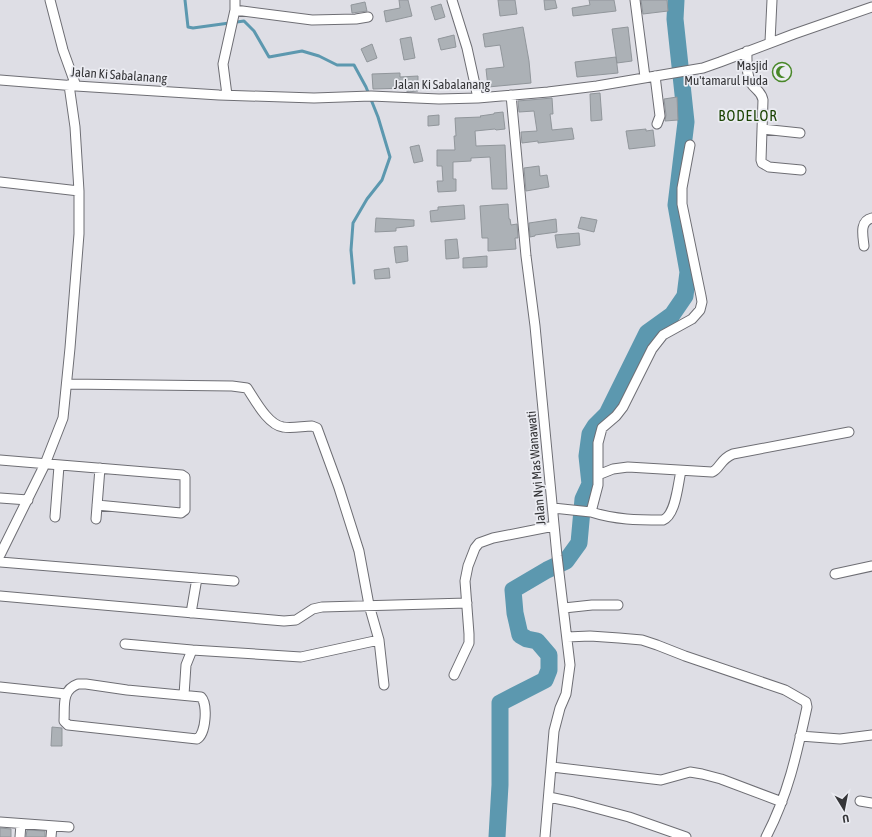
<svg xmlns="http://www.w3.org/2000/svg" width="872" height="837" font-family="'Asap Condensed',sans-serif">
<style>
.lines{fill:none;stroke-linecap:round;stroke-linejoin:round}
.stream{stroke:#5c98af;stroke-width:3}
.river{stroke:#5c98af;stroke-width:17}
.building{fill:#acb1b6;stroke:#91969b}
.street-casing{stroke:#6e6e74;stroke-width:11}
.street{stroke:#fff;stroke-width:9}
.labels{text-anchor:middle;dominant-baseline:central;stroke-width:3.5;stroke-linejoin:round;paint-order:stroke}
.poi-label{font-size:13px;fill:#353538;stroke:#ebecf2;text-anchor:end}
.street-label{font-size:13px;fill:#353538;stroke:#ebecf2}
.quarter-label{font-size:15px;letter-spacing:1px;fill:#1c4404;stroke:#ebecf2}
</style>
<rect width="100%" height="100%" fill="#dedee5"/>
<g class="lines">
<!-- stream -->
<path class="stream" d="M185,0L188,27L193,28L244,21L254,31L269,57L302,51L319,56L337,65H354L366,87L378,117L390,157L382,180L367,199L353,223L351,250L354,283"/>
<!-- river -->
<path class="river" d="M497,837L500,785V703L545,680L549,670V655L537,641L527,639L520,635L515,613L513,590L547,570L566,561L579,543L583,499L590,484L587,456L590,434L595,426L607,414L647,333L672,315L685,296L688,272L676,205L686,122L675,19L676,0"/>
</g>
<!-- building -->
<path class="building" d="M399,0H408L412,16L386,22L384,11L400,8Z
M498,0H515L517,14L500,16Z
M544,0H555L557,8L545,10Z
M589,0H614L616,11L573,16L572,8L590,5Z
M641,0H667L668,11L643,14Z
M365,2L367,11L352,13L351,5Z
M441,4L445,17L435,20L431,7Z
M523,27L529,61L531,83L488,87L486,69L504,67L500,45L485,47L483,34Z
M628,27L632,61L617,63L612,29Z
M454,35L456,47L441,50L438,39Z
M411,37L415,58L404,60L400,39Z
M372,44L377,58L367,62L361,49Z
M616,57L618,73L577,77L575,62Z
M400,73V77L418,76V91L407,92V88L373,89L372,74Z
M600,93L602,120L591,121L590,94Z
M677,97L678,120L665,121L666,115L664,99Z
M552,98L553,114H550L552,130L572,128L574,139L538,143V141L522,143L521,132L537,131L534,111L519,112L518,101Z
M503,112L505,129L496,130L495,129L475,131L476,146L505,145L507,189H492L490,157L471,158V161L453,162V179H456V191L438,192L437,181H443L442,166H437V150H455L454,136H456L455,118L481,117L480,116L494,114V113Z
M439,115V125L428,126V116Z
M646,129V131L653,130L655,146L629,149L626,131Z
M419,145L423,161L414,163L410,147Z
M539,166L540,176L547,175L549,187L526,191L524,168Z
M508,204L509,219H510L511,225L517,224L518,238H515L516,249L488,251V238H482L480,206Z
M464,205L465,219L431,222L430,211L438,210V207Z
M581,217L597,220L594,232L578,228Z
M376,218L414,220V226L396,228V231L375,232Z
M556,219L557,232L535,235V236L530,237L529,223Z
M579,233L580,245L557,248L555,235Z
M457,239L459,258L446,259L445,240Z
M407,246L408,261L396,263L394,247Z
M487,256V267L463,268V258Z
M389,268L390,278L375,279L374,270Z
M52,727L62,728V746H51Z
M0,828L11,829V837H0Z
M27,830L45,831V837H26Z"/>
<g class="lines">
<defs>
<path id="street" d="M50,0L63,50L76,86
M452,0L467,48L478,98
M635,0L645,77
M235,10L312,20L356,19L368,17
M770,42L772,0
M747,51C747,61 746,74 751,83C755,90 761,90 763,100L761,160L762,163L769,167L801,170
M655,76L660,116L657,124
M0,80L76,86L219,95L314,98L371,96L439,99L478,98L548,92L597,86L703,68L720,62L794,34L872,7
M227,95L223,64L235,10V0
M511,95L526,256L535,326L557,556L570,665L566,694L560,708L554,731L545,837
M762,129L800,133
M0,182L79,191
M864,246C863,236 859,221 872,218
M67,384L232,386L247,388C255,400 268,425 283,427C292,429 303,426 312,426L317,428L339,488L359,551L369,605L379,640L384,685
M0,460L182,475L185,477V510L181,513L97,505
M598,475L613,469L628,467L712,472C720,469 720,459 733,454L849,432
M0,498L28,500
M553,508L591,512L598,485V443L602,428L616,416L623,407L652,349L663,335L692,319L700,310L702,302L701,296L682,204V188L690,145
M591,512C616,520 637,520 663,520C676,515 678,483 681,471
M55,517L59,466
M96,519L100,468
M0,555L45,464L63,418L70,348L79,234V191L75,127L69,85
M0,562L234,581
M835,574L872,566
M0,596L284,621L296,620L313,609L322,607L467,603
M564,608L592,605H618
M191,613L197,578
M567,637L590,636L619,638L642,640L657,645L685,656L785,690L806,702L807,707C797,753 788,795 766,837
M125,644L192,650
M454,675L469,643V634L465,581L468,566L475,548L479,543L493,538L554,526
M78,684H86L127,690L201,697C208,704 206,734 197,739L68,725L64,721C65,706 61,690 78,684Z
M0,687L66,694
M184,695L186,665L192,650L301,657L379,640
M800,736L840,739L872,735
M552,767L661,780L690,772L702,774L721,779L782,802
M549,797L573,802L629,817L686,837
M860,801L872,803
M0,822L69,827
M20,837L21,824
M51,837L52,826"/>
</defs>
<!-- street casing -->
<use href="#street" class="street-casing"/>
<!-- street -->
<use href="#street" class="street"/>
</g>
<!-- icons -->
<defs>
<symbol id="mosque-ring" viewBox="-11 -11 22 22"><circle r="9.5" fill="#ebecf2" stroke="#488728" stroke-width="1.5"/><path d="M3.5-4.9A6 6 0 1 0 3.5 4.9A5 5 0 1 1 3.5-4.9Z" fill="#488728"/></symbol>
</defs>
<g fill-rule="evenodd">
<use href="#mosque-ring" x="771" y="61" width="22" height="22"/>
</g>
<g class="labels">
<!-- poi labels -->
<g class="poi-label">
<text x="768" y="65">Masjid<tspan x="768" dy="15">Mu'tamarul Huda</tspan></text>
</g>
<!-- street labels -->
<g class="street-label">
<text transform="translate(119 75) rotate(4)">Jalan Ki Sabalanang</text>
<text x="442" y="84">Jalan Ki Sabalanang</text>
<text transform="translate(536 468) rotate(-95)">Jalan Nyi Mas Wanawati</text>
</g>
<!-- quarter labels -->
<g class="quarter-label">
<text x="748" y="115">BODELOR</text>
</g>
</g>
<!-- north arrow -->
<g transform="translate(844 809) rotate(170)" stroke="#ebecf2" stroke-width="3" paint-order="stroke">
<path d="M0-3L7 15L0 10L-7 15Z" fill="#353538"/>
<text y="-6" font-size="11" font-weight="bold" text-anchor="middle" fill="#353538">U</text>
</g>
</svg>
